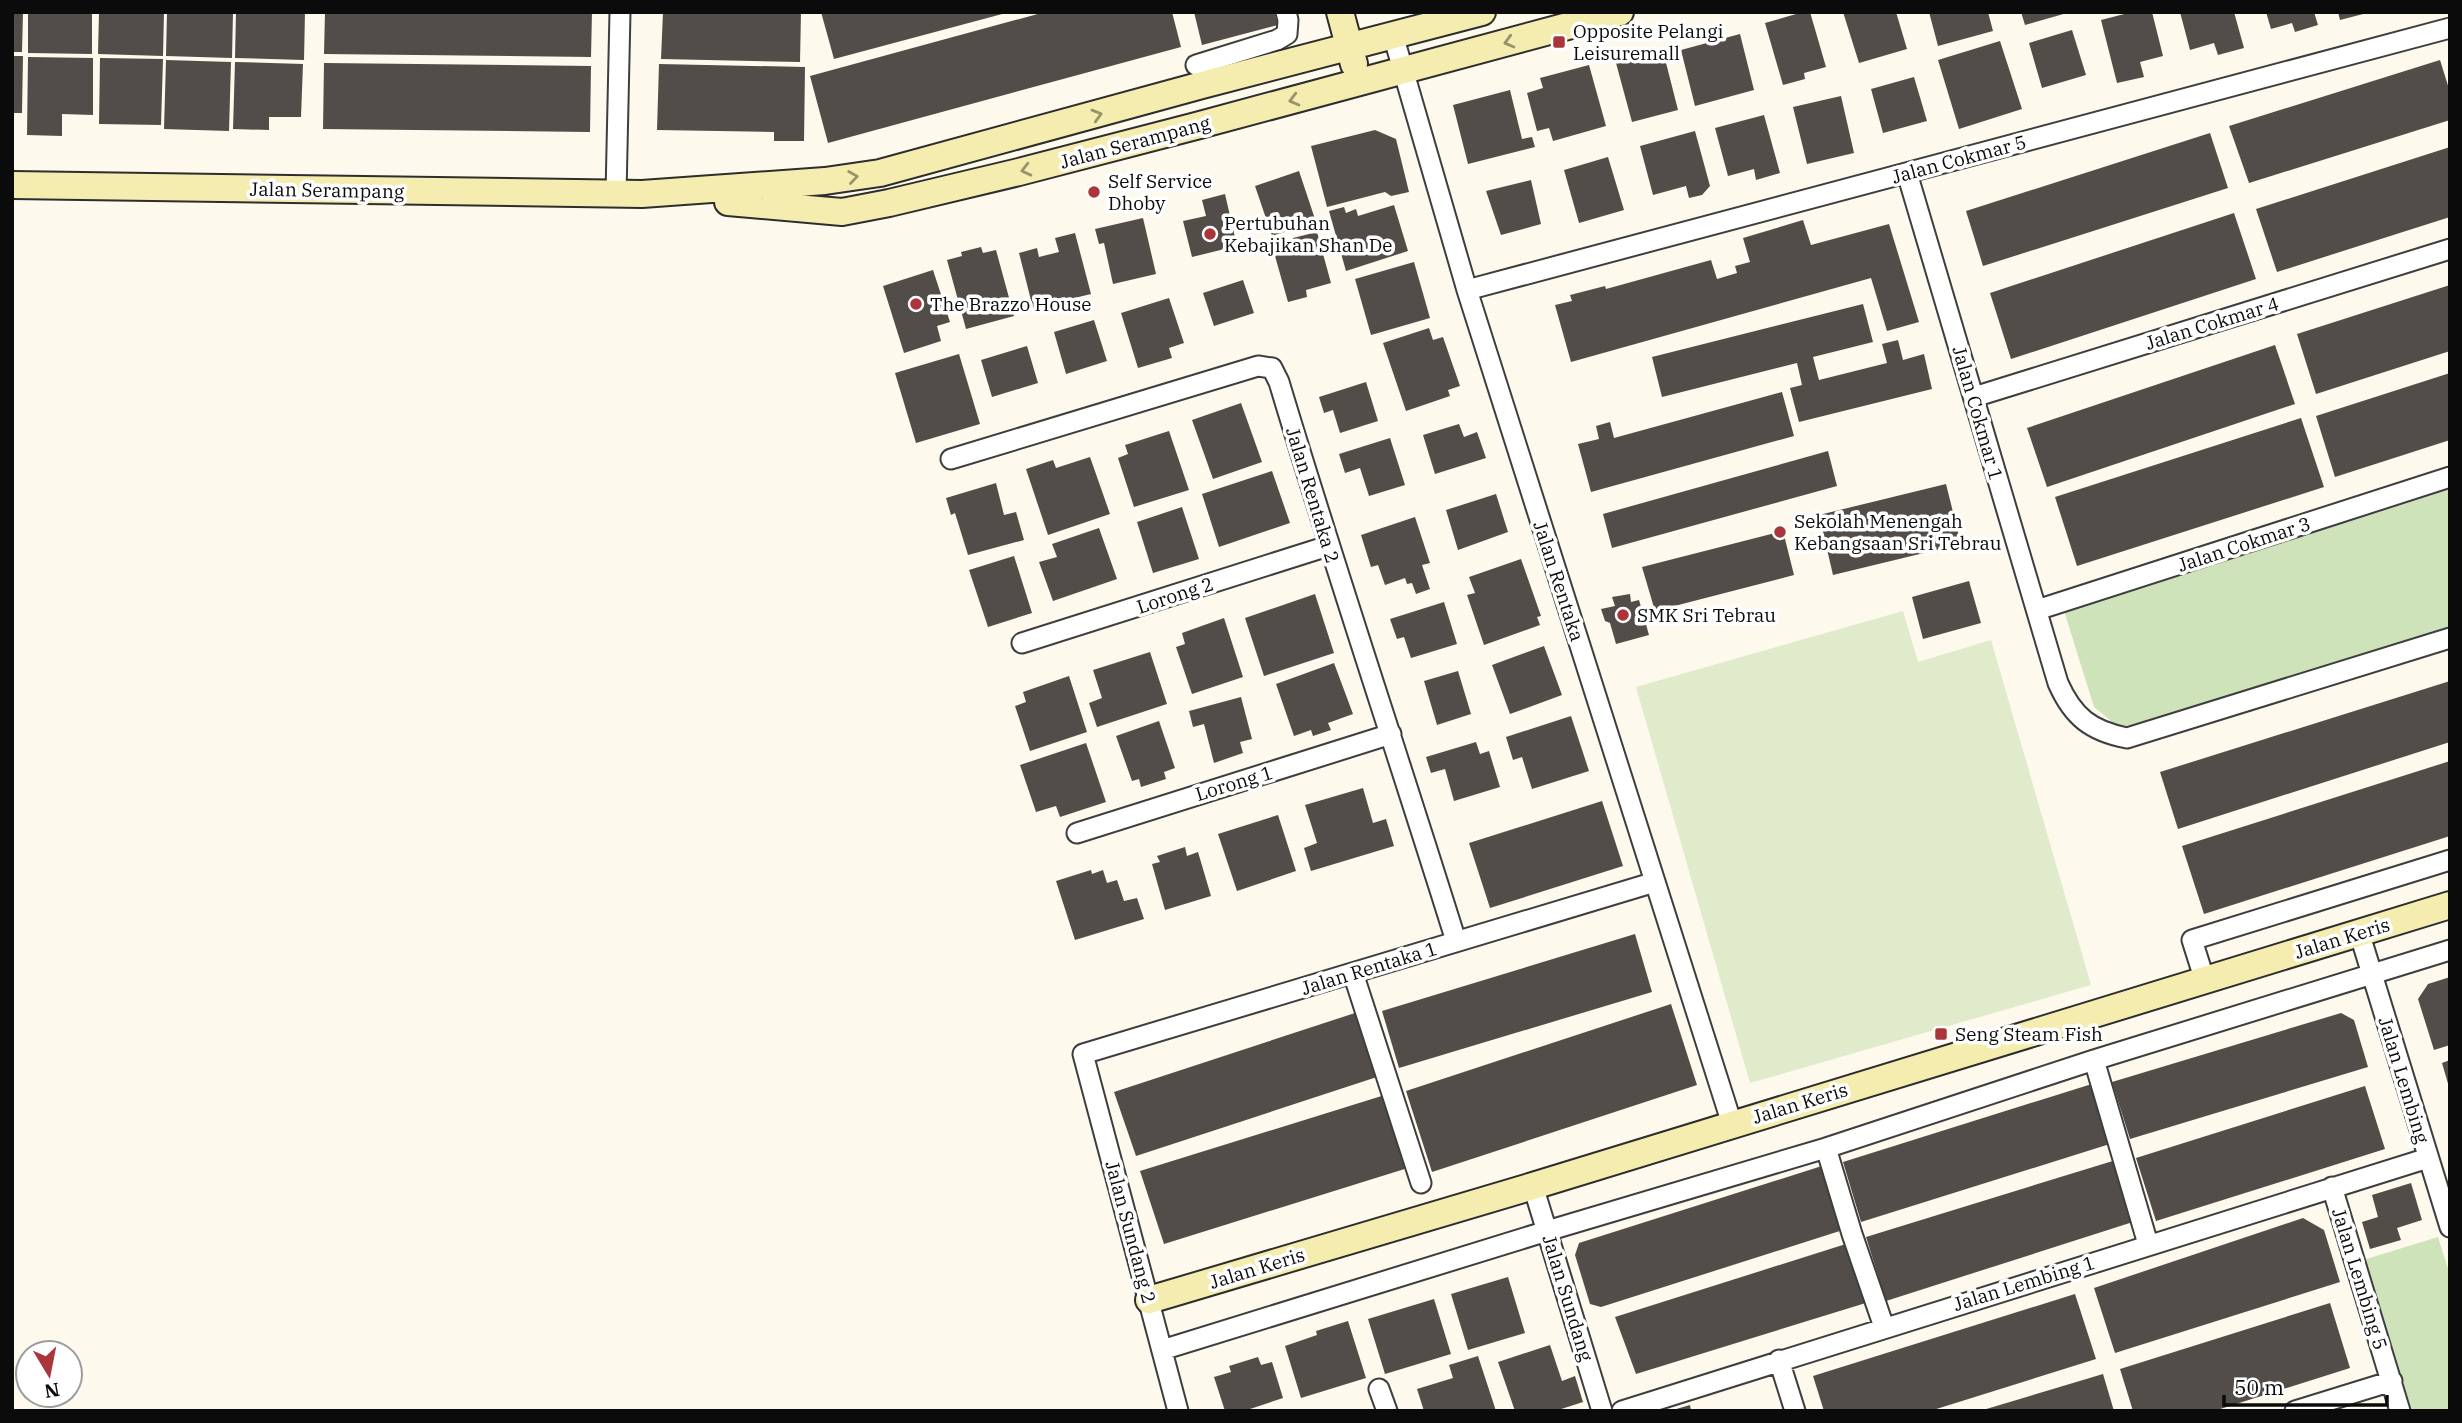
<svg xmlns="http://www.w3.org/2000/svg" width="2462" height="1423" font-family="'IBM Plex Serif',serif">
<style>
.green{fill:#cfe3ba}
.pitch{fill:#e0ebcb}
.building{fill:#524d49}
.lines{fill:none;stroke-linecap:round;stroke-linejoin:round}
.street-casing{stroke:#3e3e3e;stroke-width:23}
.secondary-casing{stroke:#2d2d2d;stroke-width:30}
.street{stroke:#fff;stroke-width:19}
.secondary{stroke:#f5edaf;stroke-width:26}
.oneway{stroke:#97936d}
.poi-dot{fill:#aa353b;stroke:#fff;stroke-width:2.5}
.labels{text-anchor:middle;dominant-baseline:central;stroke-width:7;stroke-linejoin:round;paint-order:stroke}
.poi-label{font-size:19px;fill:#0b0b0b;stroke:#fff;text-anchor:start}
.street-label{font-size:19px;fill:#0b0b0b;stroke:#fff}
</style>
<rect width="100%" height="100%" fill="#fdf9ec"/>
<!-- green -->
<path class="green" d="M2450,470V626L2141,725L2117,726L2094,707L2060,598Z
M2438,1237L2450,1275V1411H2411L2363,1260Z"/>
<!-- pitch -->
<path class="pitch" d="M1903,611L1918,662L1991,640L2091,985L1750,1083L1636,687Z"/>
<!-- building -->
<path class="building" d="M12,12H23L22,52H12Z
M28,12H92V54L28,53Z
M99,12H164L163,56L98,54Z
M167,12H233L232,58L166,56Z
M236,12H305L304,60L235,58Z
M325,12H592L591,57L324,54Z
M663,12H801L800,62L661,59Z
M821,12H1006V13L834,59Z
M1045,12H1172L1181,47L828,143L810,76Z
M1194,12H1274L1278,25L1202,45Z
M1803,12H1810L1826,67L1804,73L1805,79L1783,85L1765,23Z
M1843,12H1896L1907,49L1859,63Z
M1929,12H1988L1993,31L1938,46Z
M2021,12H2067V13L2025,25Z
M2132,12H2152L2163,56L2140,62L2144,77L2117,83L2101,20Z
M2180,12H2234L2244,48L2218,55L2214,43L2190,50Z
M2266,12H2314L2318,25L2295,32L2292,23L2271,29Z
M2338,12H2367V13L2340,20Z
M2072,30L2086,75L2042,88L2029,43Z
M1740,34L1754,90L1695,106L1681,50Z
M2000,41L2022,109L1959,129L1938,60Z
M1663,51L1678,110L1632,122L1616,63Z
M12,56H23L22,113H12Z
M28,57L93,58V115L62,114V136L27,135Z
M100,58L163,59L161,125L99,124Z
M166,60L231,62L229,131L164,129Z
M2440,60L2450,92V120L2249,183L2229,126Z
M235,62L303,64L301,117H269V130L233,129Z
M324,63L591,66L590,132L323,129Z
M659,64L805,67L804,141H774V132L657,130Z
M1589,65L1606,126L1553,141L1549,128L1537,131L1527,93L1543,88L1540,78Z
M1914,77L1927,121L1883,133L1871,89Z
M1510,90L1522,139L1532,137L1535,147L1468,164L1453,105Z
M1841,96L1854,153L1807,164L1793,107Z
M1764,115L1780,173L1756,180L1754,169L1728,176L1715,128Z
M1375,130L1396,139L1409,192L1391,196L1385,192L1327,207L1311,146Z
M1695,131L1710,186L1702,195L1689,198L1686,186L1653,195L1640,146Z
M2210,133L2228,188L1983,266L1966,211Z
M2450,147V217L2277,272L2256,209Z
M1608,157L1624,210L1579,223L1564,170Z
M1299,171L1316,222L1272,236L1255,186Z
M1531,180L1541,224L1501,235L1486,191Z
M1225,194L1237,246L1192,257L1183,221L1206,216L1202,200Z
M1394,205L1408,251L1346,271L1329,211L1344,207L1346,213L1356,209L1358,216Z
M2234,213L2256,279L2011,359L1990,293Z
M1143,218L1156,274L1113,284L1104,243L1099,244L1095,229Z
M1803,220L1811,245L1889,224L1919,322L1887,331L1871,278L1571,362L1555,305L1572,301L1570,295L1605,286L1606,289L1711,260L1717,279L1737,273L1735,266L1750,262L1743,238Z
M1317,232L1331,283L1306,290L1307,297L1288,302L1273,249L1295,244L1293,238Z
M1075,233L1091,294L1033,308L1019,253L1037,248L1039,257L1059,252L1055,238Z
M981,247L983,253L996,250L1014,316L966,329L947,260L962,256L961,252Z
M1414,262L1430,318L1371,335L1355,279Z
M933,270L950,322L937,326L941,341L904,353L883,286Z
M1243,280L1254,313L1214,326L1203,293Z
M2450,285V351L2316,394L2297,334Z
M1169,298L1184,343L1169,348L1172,358L1138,368L1121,313Z
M1863,304L1873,342L1813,357L1819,380L1887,363L1882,344L1898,340L1903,360L1924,354L1932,389L1799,422L1790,388L1802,385L1797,363L1662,397L1652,357Z
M1094,320L1107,361L1066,374L1054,332Z
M1429,328L1433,340L1443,337L1460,386L1448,390L1450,396L1406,411L1383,343Z
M2275,345L2295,404L2047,487L2027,428Z
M1027,346L1038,383L992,397L981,360Z
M959,354L980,424L916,443L895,373Z
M2450,373V440L2335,477L2316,416Z
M1366,382L1378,421L1340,433L1333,410L1324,413L1319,397Z
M1782,392L1794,436L1591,492L1578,444L1599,439L1596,426L1610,422L1614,438Z
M1241,403L1262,462L1213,479L1192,420Z
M2301,418L2324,487L2077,566L2055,497Z
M1459,424L1464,437L1477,432L1486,458L1435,474L1423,435Z
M1169,431L1189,490L1134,507L1118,458L1128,454L1125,445Z
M1390,438L1405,485L1369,496L1360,468L1345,473L1339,454Z
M1828,451L1837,486L1612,548L1603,514Z
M1090,457L1110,514L1048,535L1026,469L1053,460L1056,468Z
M1272,471L1290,523L1219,547L1202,494Z
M996,483L1004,515L1016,512L1024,540L968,555L955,513L951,515L946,498Z
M1946,484L1961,544L1833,575L1819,515Z
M1496,494L1508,532L1458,550L1446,510Z
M1182,507L1199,559L1153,573L1137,522Z
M1415,517L1430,563L1422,565L1430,589L1416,594L1412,583L1407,584L1405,578L1385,585L1378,565L1371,567L1361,535Z
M1099,528L1117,579L1053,601L1039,562L1057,557L1052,544Z
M1783,531L1794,575L1655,611L1642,567Z
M1014,556L1032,613L988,627L969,570Z
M1521,559L1541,616L1537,617L1540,625L1484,645L1467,595L1475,593L1469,577Z
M1969,581L1981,623L1923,639L1912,597Z
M1315,594L1334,653L1264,676L1245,618Z
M1630,594L1631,602L1639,600L1649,635L1616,644L1610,623L1605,621L1601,609L1615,606L1612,597Z
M1444,602L1457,644L1411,658L1404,637L1397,639L1390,619Z
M1224,618L1243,677L1192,694L1176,647L1185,644L1182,633Z
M1544,646L1562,695L1510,714L1492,665Z
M1150,652L1167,704L1097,727L1089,703L1102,698L1093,670Z
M1334,663L1353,714L1328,723L1331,730L1313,736L1311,730L1294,736L1276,684Z
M1458,671L1471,714L1437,725L1424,681Z
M1069,676L1087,732L1030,751L1015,706L1026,702L1023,692Z
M2450,681V742L2178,829L2160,772Z
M1241,697L1252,739L1240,742L1243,753L1214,763L1204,724L1193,727L1189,711Z
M1571,716L1589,771L1532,789L1522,757L1513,760L1506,737Z
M1159,721L1175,768L1164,772L1166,779L1141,787L1139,779L1132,781L1116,736Z
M1476,742L1480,754L1489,751L1500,787L1454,801L1445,769L1431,773L1426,757Z
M1086,743L1106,802L1060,817L1056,806L1036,812L1020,765Z
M2450,761V836L2204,914L2182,846Z
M1363,788L1373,823L1386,819L1394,846L1311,871L1304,848L1317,843L1305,805Z
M1602,801L1623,866L1490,908L1469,843Z
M1278,815L1296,871L1237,891L1218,834Z
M1185,847L1187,856L1198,852L1211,896L1165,910L1152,864L1160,862L1157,856Z
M1091,870L1092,874L1103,870L1107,883L1117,880L1124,901L1137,898L1144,919L1075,940L1056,881Z
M1635,934L1652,992L1399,1068L1382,1011Z
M2450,977V1045L2434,1050L2418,999L2428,984Z
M1671,1004L1697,1085L1432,1172L1406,1091Z
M1358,1012L1380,1076L1136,1156L1114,1092Z
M2341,1013L2354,1020L2368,1067L2130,1139L2112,1082Z
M2450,1060V1087H2449L2442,1063Z
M2095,1083L2113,1143L1861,1222L1843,1162Z
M2365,1086L2385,1149L2156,1221L2136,1158Z
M1388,1094L1411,1167L1164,1244L1140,1171Z
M2116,1160L2136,1221L1886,1301L1866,1237Z
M1825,1165L1846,1229L1601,1307L1590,1304L1575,1255L1579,1243Z
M2411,1183L2422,1220L2397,1228L2401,1240L2370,1249L2362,1222L2378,1217L2372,1195Z
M2303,1218L2324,1230L2340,1282L2115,1353L2094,1288Z
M1849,1243L1869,1302L1636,1374L1615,1317Z
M1508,1277L1525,1333L1468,1350L1451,1294Z
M2075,1294L2096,1359L1930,1411H1824L1813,1376Z
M1434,1299L1451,1354L1385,1374L1368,1319Z
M2330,1303L2350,1368L2214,1411H2133L2120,1369Z
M1348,1321L1366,1378L1301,1398L1285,1346L1317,1335L1316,1331Z
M1550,1345L1562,1381L1575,1376L1583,1402L1555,1411H1515L1498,1362Z
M1478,1356L1496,1411H1424L1417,1389L1453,1378L1449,1365Z
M1258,1357L1261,1365L1272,1362L1283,1398L1244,1411H1225L1214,1377L1231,1372L1229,1366Z
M2103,1374L2114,1411H1983V1410Z
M1690,1405L1691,1411H1673V1410Z"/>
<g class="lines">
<defs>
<path id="street" d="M1393,35L1467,290L1732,1124
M1196,65L1277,40L1287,34L1288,20L1286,12
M1907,173L2058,683C2073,717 2091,731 2127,738L2450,638
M616,194L620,12
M1467,290L2450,28
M1974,397L2450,249
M951,459L1258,366L1272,368L1279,382C1335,569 1398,755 1456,941
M2037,610L2450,477
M1022,643L1328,546
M1077,833L1391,734
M2359,932L2450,1227
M1353,973L1421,1183
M2205,981L2192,940L2450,860
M2094,1060L2148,1244
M1826,1148L1852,1234L1884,1327
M1533,1186L1602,1411
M2332,1187L2400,1411
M1162,1350L1547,1231L1826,1148L2094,1060L2450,950
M1779,1360L1795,1411
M1379,1389L1387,1411
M1178,1411L1083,1054L1655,882
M1622,1411L2428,1158
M2295,1411L2392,1381"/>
<path id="secondary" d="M1340,12L1354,64
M12,185L642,194L825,181L880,173L1202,85L1482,12
M728,202L842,212L889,203L1019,172L1196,126L1620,12
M1149,1300L1533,1186L2450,905"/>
</defs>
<!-- street casing -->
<use href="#street" class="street-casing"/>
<!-- secondary casing -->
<use href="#secondary" class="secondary-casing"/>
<!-- street -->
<use href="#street" class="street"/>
<!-- secondary -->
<use href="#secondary" class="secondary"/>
</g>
<!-- one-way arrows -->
<defs><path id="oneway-chevron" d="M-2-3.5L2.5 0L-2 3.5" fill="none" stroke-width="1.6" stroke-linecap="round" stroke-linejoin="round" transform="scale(1.75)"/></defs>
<g class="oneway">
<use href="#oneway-chevron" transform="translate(1509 42) rotate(165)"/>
<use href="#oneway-chevron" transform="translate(1294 100) rotate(165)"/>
<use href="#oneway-chevron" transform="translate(1097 115) rotate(-16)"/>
<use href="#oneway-chevron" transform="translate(1026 170) rotate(166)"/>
<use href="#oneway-chevron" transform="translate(853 177) rotate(-8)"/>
</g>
<!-- markers -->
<g class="poi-dot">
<rect x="1552" y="35" width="14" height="14" rx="3.5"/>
<circle cx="1094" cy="192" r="7"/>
<circle cx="1210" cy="234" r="7"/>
<circle cx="916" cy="304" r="7"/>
<circle cx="1780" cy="532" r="7"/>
<circle cx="1623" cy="615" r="7"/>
<rect x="1934" y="1027" width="14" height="14" rx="3.5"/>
</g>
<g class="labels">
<!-- poi labels -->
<g class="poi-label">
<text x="1573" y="31">Opposite Pelangi<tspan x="1573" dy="22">Leisuremall</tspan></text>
<text x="1108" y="181">Self Service<tspan x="1108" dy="22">Dhoby</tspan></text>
<text x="1224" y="223">Pertubuhan<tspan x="1224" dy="22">Kebajikan Shan De</tspan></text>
<text x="930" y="304">The Brazzo House</text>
<text x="1794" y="521">Sekolah Menengah<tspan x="1794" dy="22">Kebangsaan Sri Tebrau</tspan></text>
<text x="1637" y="615">SMK Sri Tebrau</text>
<text x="1955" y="1034">Seng Steam Fish</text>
</g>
<!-- street labels -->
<g class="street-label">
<text transform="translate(1135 142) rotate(-15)">Jalan Serampang</text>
<text transform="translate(1959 159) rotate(-15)">Jalan Cokmar 5</text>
<text transform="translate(327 190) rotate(1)">Jalan Serampang</text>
<text transform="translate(2212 323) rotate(-17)">Jalan Cokmar 4</text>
<text transform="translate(1978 413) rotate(74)">Jalan Cokmar 1</text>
<text transform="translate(1313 495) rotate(73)">Jalan Rentaka 2</text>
<text transform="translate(2244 544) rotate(-18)">Jalan Cokmar 3</text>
<text transform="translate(1559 581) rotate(72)">Jalan Rentaka</text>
<text transform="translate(1175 595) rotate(-18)">Lorong 2</text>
<text transform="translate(1234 783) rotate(-17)">Lorong 1</text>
<text transform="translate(2342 938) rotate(-17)">Jalan Keris</text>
<text transform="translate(1369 968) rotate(-17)">Jalan Rentaka 1</text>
<text transform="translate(2404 1080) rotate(73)">Jalan Lembing</text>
<text transform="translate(1800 1103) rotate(-17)">Jalan Keris</text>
<text transform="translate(1131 1232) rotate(75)">Jalan Sundang 2</text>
<text transform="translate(1257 1268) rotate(-17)">Jalan Keris</text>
<text transform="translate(2360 1279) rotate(73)">Jalan Lembing 5</text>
<text transform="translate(2024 1283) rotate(-17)">Jalan Lembing 1</text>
<text transform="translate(1568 1298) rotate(73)">Jalan Sundang</text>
</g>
</g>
<!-- border -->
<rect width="2462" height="1423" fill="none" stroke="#0b0b0b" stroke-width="28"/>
<!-- north arrow -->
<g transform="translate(49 1374) rotate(170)"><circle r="33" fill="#ffffff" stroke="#9d9d9d" stroke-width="2"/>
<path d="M0-5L12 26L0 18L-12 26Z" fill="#aa353b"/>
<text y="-10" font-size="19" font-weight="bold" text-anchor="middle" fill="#0b0b0b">N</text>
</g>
<!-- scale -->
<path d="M2224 1395v10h163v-10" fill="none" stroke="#0b0b0b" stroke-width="3.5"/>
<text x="2234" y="1395" font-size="21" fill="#0b0b0b" stroke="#ffffff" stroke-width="5" paint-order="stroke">50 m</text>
</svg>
